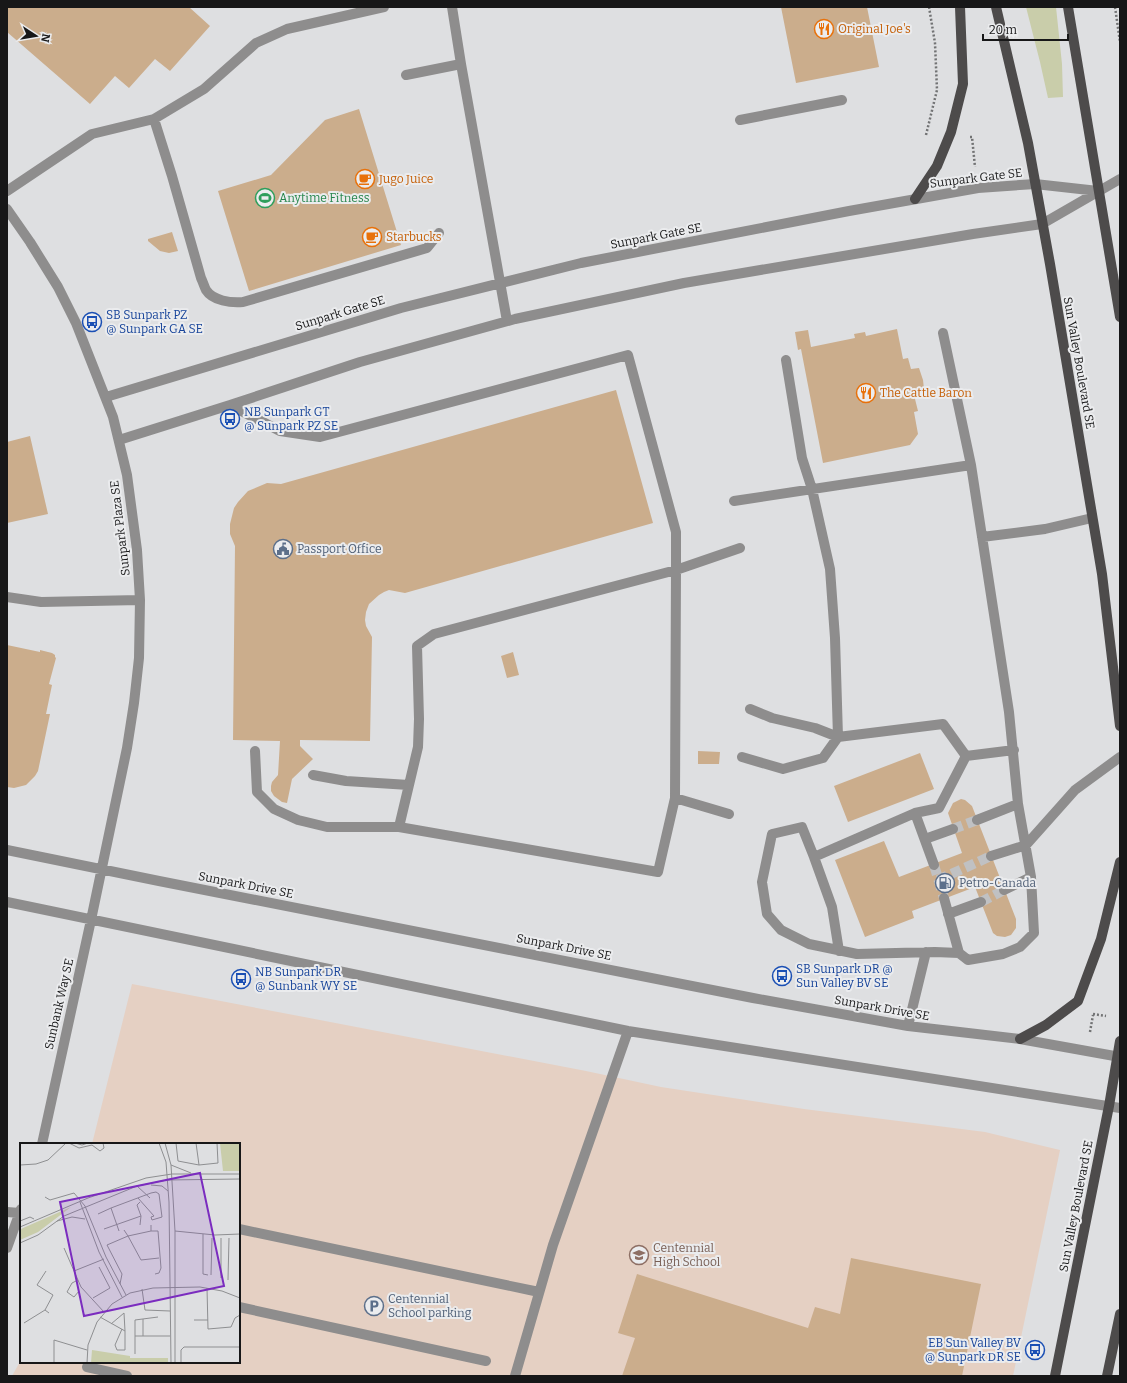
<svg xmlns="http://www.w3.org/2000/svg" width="1127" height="1383" font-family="Bitter,serif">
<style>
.education{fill:#e5d0c3}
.green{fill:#c9cdaa}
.building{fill:#cbad8c}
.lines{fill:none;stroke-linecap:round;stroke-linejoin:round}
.minor-tunnel{stroke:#c0c1c3;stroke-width:10;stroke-dasharray:10 5;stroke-linecap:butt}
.path{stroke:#727374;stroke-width:2.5;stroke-dasharray:2 2;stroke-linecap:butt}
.minor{stroke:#8e8d8d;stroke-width:10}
.major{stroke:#4d4b4b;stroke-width:10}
.labels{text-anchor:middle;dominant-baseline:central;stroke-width:4;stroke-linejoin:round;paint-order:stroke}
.food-label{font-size:12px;fill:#c56008;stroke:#ebecee;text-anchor:start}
.street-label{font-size:12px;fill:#171718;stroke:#ebecee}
.leisure-label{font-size:12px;fill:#27864d;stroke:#ebecee;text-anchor:start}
.transit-label{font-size:12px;fill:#164399;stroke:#ebecee;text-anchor:start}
.service-label{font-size:12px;fill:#4e5e75;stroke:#ebecee;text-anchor:start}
.education-label{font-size:12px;fill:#785e54;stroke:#ebecee;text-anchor:start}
.inset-road{fill:none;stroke:#8e8f91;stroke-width:1}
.view{fill:#7b2cbf;fill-opacity:0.15;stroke:#7b2cbf;stroke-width:2}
.inset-edge{fill:none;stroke:#171718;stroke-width:2}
</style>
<rect width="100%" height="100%" fill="#dedfe1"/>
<!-- education -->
<path class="education" d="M132,984L586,1071L661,1087L804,1109L985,1132L1060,1150L1013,1376H12L21,1360V1362H239V1144H92Z"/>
<!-- green -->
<path class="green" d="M1026,7H1056L1062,64L1063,97L1048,98L1040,62Z"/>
<!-- building -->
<path class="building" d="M7,7H189L210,26L170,71L155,59L129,88L115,76L90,104L7,32Z
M781,7H867L879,67L796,83Z
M359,109L401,245L249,291L218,191L271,175L325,120Z
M172,232L178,251L169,253L160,251L148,241V239Z
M897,329L903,359L908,358L911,369L919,368L923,380L924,389L923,396L915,399L918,411L914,412L918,434L910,445L823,463L801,349L798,350L795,332L808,330L811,347L855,338L854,334L865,332L866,336Z
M616,390L653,523L405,593L389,590L384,592L379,595L369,604L366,612L365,620L366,626L372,637L370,741L300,740V746L313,759L292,779L287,803L282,802L274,796L271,791V786L272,782L278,775L280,741L233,740L235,546L230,534V524L234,508L238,502L248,491L267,483L281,484Z
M30,436L48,514L7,523V442Z
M7,645L40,652V650L52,653L55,655V657L56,658L49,684L52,685L46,714H50L38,771L35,776L26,785L14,788L7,787Z
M513,652L519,675L507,678L501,656Z
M698,751L720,752L719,764H698Z
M920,753L934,789L848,822L834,786Z
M961,799L965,800L972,806L1016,919V928L1011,935L1005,937L997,936L993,933L975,887L912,911L914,918L865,937L835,860L884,841L899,877L962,853L948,813L953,803Z
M851,1258L981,1284L962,1376H622L635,1338L618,1333L637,1274L808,1328L815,1307L840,1314Z"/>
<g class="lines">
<!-- minor-tunnel -->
<path class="minor-tunnel" d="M953,829L977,820
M934,865L944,898
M938,880L991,856
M981,902L1004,890"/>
<!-- path -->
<path class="path" d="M1115,7L1120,42
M926,135L937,90L935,43L929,7
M970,137H972L975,167
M1093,1014L1106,1016
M1090,1032L1093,1015"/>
<!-- minor -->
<path class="minor" d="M452,7L461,64L507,321
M406,75L461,64
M154,119L172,176L201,278C203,282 204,286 206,290C213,301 231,303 243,302L427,248L439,233
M740,120L842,100
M7,191L92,134L154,119L204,89L256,43L287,29L384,7
M7,209L30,242L58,287L76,323L113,417L127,475L137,550L140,600L139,658L134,703L127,748L91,920L42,1144
M943,333L971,465
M106,397L401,308L581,263L849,211L978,188L1035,184L1098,191
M230,405L280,431L320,437L628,355L676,532V570L434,634L417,646L419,719L418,747L399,827
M119,440L230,405L360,362L515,319L684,283L973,234L1042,224L1120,179
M734,501L971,465L1009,712L1018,804L1031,877L1034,933L1020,947L1003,954L968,960L959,953L935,952L857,954L809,944L781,930L767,914L762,882L772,834L802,827L814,857L915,813L939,808L966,756L1014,750
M982,537L1045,529L1092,518
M7,597L41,602L140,600
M750,709L772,718L815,728L838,737L943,724L966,756
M255,751L257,792L274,809L298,820L327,827H399L658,872L675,798
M742,757L783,769L823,758L838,737L835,638L830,569L812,489L802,458L786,360
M313,775L346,781L409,785
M915,813L934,865
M729,814L675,798L676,570L740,548
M977,820L1018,804
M925,839L953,829
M7,850L159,881L753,998L908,1026L1020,1039L1120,1057
M991,856L1026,845L1075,790L1120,757
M814,857L832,907L839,951
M1004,890L1031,877
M944,898L959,953
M7,902L628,1031L1120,1108
M948,914L981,902
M908,1026L926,952
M7,1212L20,1213
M239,1229L539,1292
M7,1248L21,1209
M239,1307L486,1361
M87,1367L127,1376
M515,1376L553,1245L628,1031"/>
<!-- major -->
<path class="major" d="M996,7L1028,143L1050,264L1102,574L1120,726
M1068,7L1120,317
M915,199L937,166L951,132L963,84L960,7
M1020,1039L1046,1025L1078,1001L1101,939L1120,862
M1055,1376L1109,1106L1120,1041
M1107,1376L1120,1314"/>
</g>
<!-- icons -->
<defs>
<symbol id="restaurant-ring" viewBox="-11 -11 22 22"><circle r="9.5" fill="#ebecee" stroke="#e8710a" stroke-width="1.5"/><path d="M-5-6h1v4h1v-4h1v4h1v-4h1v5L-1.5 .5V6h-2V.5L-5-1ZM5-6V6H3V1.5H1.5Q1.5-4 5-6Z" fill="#e8710a"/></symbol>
<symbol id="cafe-ring" viewBox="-11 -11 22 22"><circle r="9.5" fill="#ebecee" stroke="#e8710a" stroke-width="1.5"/><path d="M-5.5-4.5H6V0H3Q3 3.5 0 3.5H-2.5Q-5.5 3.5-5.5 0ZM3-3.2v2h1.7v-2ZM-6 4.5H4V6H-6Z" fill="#e8710a"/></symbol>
<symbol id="stadium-ring" viewBox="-11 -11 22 22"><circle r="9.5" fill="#ebecee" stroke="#2e9e5b" stroke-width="1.5"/><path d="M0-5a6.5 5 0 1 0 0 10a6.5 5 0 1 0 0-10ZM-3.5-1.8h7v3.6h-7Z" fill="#2e9e5b"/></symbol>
<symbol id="bus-ring" viewBox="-11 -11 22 22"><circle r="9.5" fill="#ebecee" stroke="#1a4fb4" stroke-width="1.5"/><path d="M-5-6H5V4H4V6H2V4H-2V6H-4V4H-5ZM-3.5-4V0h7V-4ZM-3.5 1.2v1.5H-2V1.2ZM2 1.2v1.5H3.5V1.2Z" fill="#1a4fb4"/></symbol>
<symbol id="civic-ring" viewBox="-11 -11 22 22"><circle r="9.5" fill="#ebecee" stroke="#5c6f8a" stroke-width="1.5"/><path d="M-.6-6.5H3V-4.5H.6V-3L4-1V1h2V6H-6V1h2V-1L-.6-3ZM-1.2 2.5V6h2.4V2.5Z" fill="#5c6f8a"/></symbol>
<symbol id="fuel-ring" viewBox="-11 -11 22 22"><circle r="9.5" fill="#ebecee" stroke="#5c6f8a" stroke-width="1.5"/><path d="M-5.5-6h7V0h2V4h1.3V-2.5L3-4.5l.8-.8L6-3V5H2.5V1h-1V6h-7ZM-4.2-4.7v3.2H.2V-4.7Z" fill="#5c6f8a"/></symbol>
<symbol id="school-ring" viewBox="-11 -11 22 22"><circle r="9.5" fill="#ebecee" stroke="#8d6e63" stroke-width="1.5"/><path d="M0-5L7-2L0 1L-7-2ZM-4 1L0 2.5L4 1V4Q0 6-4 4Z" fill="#8d6e63"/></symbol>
<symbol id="parking-ring" viewBox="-11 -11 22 22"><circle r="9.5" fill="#ebecee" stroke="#5c6f8a" stroke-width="1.5"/><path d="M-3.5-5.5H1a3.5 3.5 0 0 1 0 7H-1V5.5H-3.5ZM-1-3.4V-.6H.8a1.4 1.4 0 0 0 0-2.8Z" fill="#5c6f8a"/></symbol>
</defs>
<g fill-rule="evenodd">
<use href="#restaurant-ring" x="813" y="18" width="22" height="22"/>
<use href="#cafe-ring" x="354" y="168" width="22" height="22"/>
<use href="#stadium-ring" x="254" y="187" width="22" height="22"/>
<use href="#cafe-ring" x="361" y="226" width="22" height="22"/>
<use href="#bus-ring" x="81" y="311" width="22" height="22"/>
<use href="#restaurant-ring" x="855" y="382" width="22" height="22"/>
<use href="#bus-ring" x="219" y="408" width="22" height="22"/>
<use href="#civic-ring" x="272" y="538" width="22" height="22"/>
<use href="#fuel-ring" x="934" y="872" width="22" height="22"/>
<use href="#bus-ring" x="771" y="965" width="22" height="22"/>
<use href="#bus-ring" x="230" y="968" width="22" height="22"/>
<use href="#school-ring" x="628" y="1244" width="22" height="22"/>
<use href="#parking-ring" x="363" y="1295" width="22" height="22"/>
<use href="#bus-ring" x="1024" y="1339" width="22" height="22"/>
</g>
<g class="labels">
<!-- food labels -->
<g class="food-label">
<text x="838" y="29">Original Joe's</text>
<text x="379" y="179">Jugo Juice</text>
<text x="386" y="237">Starbucks</text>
<text x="880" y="393">The Cattle Baron</text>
</g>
<!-- street labels -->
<g class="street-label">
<text transform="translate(976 178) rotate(-7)">Sunpark Gate SE</text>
<text transform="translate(656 236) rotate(-11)">Sunpark Gate SE</text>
<text transform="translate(340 313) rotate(-17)">Sunpark Gate SE</text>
<text transform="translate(1079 363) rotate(80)">Sun Valley Boulevard SE</text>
<text transform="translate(120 528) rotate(-97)">Sunpark Plaza SE</text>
<text transform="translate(246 885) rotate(11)">Sunpark Drive SE</text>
<text transform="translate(564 947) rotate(11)">Sunpark Drive SE</text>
<text transform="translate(59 1004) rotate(-77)">Sunbank Way SE</text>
<text transform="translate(882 1008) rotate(10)">Sunpark Drive SE</text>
<text transform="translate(1076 1206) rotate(-79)">Sun Valley Boulevard SE</text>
</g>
<!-- leisure labels -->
<g class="leisure-label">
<text x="279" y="198">Anytime Fitness</text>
</g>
<!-- transit labels -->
<g class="transit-label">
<text x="106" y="315">SB Sunpark PZ<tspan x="106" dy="14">@ Sunpark GA SE</tspan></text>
<text x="244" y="412">NB Sunpark GT<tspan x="244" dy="14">@ Sunpark PZ SE</tspan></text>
<text x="796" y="969">SB Sunpark DR @<tspan x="796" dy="14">Sun Valley BV SE</tspan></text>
<text x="255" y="972">NB Sunpark DR<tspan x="255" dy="14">@ Sunbank WY SE</tspan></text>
<text x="1021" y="1343" text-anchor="end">EB Sun Valley BV<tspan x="1021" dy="14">@ Sunpark DR SE</tspan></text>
</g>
<!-- service labels -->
<g class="service-label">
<text x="297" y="549">Passport Office</text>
<text x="959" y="883">Petro-Canada</text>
<text x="388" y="1299">Centennial<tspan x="388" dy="14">School parking</tspan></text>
</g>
<!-- education labels -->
<g class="education-label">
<text x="653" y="1248">Centennial<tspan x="653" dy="14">High School</tspan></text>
</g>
</g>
<!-- overview -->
<g transform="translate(20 1143)">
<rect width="220" height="220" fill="#dedfe1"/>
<path d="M200,0H220V28H203ZM51,64L18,89L0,97V87L3,85ZM72,207L110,213V215H148V220H71Z" fill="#c9cdaa"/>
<path class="inset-road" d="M49,0L59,5L72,2L80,8L84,5L83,0M55,0L62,2L68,0M139,0L146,19L149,59L151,220M145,0L151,22L155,88V220M156,0L158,18L179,22L198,20L197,0M176,0L179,22M0,22L16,21L28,17L46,0M151,22L171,30M131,42L142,43L148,48M117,43L130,55M25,54L30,57L54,50L65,63L86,114L106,152M60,59L79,109L102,154M78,71L91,65M0,78L10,74L14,76M37,78L52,74L65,76M120,82L121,73L117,62L120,59M0,84L68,55L126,35L152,31H220M84,86L121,73M104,87L108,93L131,88V82M99,88L91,65L131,50L136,49L139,51L142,74L132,77L131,74L134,73L118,55M131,88H138L141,125L139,130L135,131M155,88L195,92L220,91M183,91V131L188,132M0,100L18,92L44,73L117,43L147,37L220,36M44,105L61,144L84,169M26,128L17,142L33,152L25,167L29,170M54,128L84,116M191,132L192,95M201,135V95M58,137L52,140L47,149L54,154L59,148M208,137L209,95M100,141L102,131L87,102L108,93L121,117L139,115M187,145L188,186L211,184L215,175L220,172M122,146L125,167L150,168M73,155L90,145L79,124M80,174L105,188V207H97L95,202L102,186M123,176V193M174,177H188M4,180L25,167M91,181L104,170L105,188M115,193V177L138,174M115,211V193H150M34,220V197L67,207M67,220L68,202L77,179L92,161L110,150L133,145L180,144L202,148L220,155M161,220V207L164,204H220"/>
<path class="view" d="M180,30L204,143L64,173L40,59Z"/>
<rect width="220" height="220" class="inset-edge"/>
</g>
<!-- border -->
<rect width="1127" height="1383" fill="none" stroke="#171718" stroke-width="16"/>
<!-- north arrow -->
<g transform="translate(36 36) rotate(102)" stroke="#ebecee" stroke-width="3" paint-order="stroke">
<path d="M0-3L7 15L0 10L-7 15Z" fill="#171718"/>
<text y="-6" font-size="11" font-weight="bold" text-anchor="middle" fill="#171718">N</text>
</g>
<!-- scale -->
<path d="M983 34v6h85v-6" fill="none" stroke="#171718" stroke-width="2"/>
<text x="989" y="34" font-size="12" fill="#171718" stroke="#ebecee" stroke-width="3" paint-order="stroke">20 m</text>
</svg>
